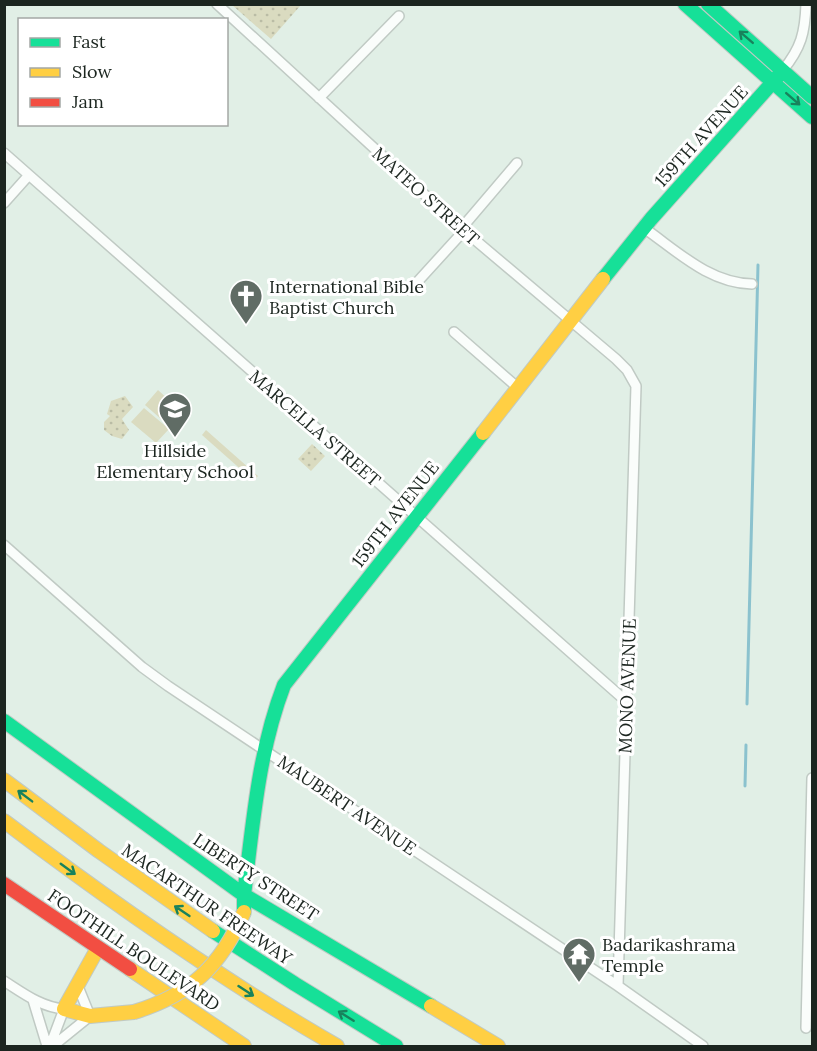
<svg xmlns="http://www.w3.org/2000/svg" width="817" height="1051" font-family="Lora,serif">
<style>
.park{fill:url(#park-dots)}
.pitch{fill:#dadbc0}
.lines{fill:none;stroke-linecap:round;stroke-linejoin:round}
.stream{stroke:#8bc2ce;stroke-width:3}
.street-casing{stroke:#c0cac4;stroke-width:12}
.fast-casing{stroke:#c0cac4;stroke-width:16}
.slow-casing{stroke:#c0cac4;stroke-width:16}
.jam-casing{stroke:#c0cac4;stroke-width:16}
.street{stroke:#fafdfb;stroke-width:9}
.fast{stroke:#16e098;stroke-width:14}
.slow{stroke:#ffcf43;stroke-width:14}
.jam{stroke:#f24e42;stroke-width:14}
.slow-bridge-casing{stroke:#c0cac4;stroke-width:16;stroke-linecap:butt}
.slow-bridge{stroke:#ffcf43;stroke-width:14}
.oneway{stroke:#18825c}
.labels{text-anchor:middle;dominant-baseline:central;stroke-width:6;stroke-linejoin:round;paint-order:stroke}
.street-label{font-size:18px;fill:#1b251f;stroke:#fff}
.poi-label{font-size:18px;fill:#1b251f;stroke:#fff;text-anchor:start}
</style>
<defs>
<pattern id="park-dots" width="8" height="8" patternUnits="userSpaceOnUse" patternTransform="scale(1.5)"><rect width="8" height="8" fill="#dadbc0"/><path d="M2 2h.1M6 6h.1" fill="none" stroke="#babca5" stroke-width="1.8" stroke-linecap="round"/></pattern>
</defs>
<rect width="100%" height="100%" fill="#e1efe6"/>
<!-- park -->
<path class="park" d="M232,5H301L271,39Z
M125,396L133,407L122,419L129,430L122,439L112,436L104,430V422L110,416L107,414L111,401Z
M312,444L325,456L311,471L298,459Z"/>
<!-- pitch -->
<path class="pitch" d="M158,390L183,413L170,427L145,405Z
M144,408L169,429L156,443L131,422Z
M206,430L258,476L254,481L202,435Z"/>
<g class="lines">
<!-- stream -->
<path class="stream" d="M747,704L758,265
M745,786L746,745"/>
<defs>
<path id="street" d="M217,4L461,228L616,359L627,370L636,386L618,986
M783,70C801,48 805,33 806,4
M319,98L399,16
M4,153L627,702
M4,203L29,175
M644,228C677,251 709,283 752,284
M410,290L461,234L460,230L517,163
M454,332L517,387
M4,545L142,667L168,686L618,986L703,1046
M4,981C23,993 41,1007 64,1009L50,1046
M33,1000L47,1046
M806,1028L812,778
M53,1046L90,1016L77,984"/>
<path id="fast" d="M685,4L812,117
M708,4L812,97
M603,279L651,219L780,74
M4,721L244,895L431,1006
M244,912V895C253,824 258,753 284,685L483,433
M213,931L295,984L396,1046"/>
<path id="slow" d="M483,433L603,279
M4,780L99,851L213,931
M4,821C111,902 220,979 337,1046
M98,948L64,1009L90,1016L134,1012
M130,969L244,1046
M431,1006L498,1046"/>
<path id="jam" d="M4,884L130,969"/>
</defs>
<!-- street casing -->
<use href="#street" class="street-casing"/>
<!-- fast casing -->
<use href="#fast" class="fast-casing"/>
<!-- slow casing -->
<use href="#slow" class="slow-casing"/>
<!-- jam casing -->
<use href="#jam" class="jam-casing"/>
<!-- street -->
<use href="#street" class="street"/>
<!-- fast -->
<use href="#fast" class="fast"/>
<!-- slow -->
<use href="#slow" class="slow"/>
<!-- jam -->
<use href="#jam" class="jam"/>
<defs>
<path id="slow-bridge" d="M134,1012C190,995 221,966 244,912"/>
</defs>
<!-- slow-bridge casing -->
<use href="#slow-bridge" class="slow-bridge-casing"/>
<!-- slow-bridge -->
<use href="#slow-bridge" class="slow-bridge"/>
</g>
<!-- one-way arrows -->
<defs><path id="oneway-shaft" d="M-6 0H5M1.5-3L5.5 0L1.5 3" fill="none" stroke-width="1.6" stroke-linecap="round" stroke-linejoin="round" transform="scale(1.5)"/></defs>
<g class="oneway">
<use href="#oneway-shaft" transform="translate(746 37) rotate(-139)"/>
<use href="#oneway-shaft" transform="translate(793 99) rotate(41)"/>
<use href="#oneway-shaft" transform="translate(25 796) rotate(-143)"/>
<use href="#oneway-shaft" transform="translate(68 869) rotate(36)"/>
<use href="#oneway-shaft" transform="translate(182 911) rotate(-146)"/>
<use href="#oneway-shaft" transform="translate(246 991) rotate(33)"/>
<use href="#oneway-shaft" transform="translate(346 1016) rotate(-148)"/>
</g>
<!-- icons -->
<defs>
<symbol id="church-pin" viewBox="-11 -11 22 30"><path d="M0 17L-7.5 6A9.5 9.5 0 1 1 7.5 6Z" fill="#606c65" stroke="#fff"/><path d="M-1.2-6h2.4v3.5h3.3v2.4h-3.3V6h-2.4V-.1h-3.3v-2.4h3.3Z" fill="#fff"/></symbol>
<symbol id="school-pin" viewBox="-11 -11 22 30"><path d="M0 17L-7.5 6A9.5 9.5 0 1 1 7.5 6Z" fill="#606c65" stroke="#fff"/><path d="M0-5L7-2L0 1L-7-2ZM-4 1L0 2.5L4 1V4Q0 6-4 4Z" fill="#fff"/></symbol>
<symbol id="temple-pin" viewBox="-11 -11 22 30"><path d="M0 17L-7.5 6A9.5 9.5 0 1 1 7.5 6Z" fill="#606c65" stroke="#fff"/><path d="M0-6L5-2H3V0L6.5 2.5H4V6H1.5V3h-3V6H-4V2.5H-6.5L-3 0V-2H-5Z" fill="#fff"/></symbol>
</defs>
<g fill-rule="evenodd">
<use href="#church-pin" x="227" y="277" width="38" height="52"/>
<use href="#school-pin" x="156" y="390" width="38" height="52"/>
<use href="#temple-pin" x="560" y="935" width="38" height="52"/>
</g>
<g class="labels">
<!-- street labels -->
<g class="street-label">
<text transform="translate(701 136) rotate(-48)">159TH AVENUE</text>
<text transform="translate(426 196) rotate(42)">MATEO STREET</text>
<text transform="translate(315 428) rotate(41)">MARCELLA STREET</text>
<text transform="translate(395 514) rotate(-52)">159TH AVENUE</text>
<text transform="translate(627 686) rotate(-88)">MONO AVENUE</text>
<text transform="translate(347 805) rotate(34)">MAUBERT AVENUE</text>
<text transform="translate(256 877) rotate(33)">LIBERTY STREET</text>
<text transform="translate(207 904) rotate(34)">MACARTHUR FREEWAY</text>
<text transform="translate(134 950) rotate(34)">FOOTHILL BOULEVARD</text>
</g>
<!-- poi labels -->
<g class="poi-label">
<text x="269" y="286">International Bible<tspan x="269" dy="21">Baptist Church</tspan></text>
<text x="175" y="450" text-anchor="middle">Hillside<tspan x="175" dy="21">Elementary School</tspan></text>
<text x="602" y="944">Badarikashrama<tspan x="602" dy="21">Temple</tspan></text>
</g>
</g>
<!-- border -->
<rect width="817" height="1051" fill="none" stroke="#1b251f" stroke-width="12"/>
<!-- legend -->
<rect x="18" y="18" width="210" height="108" fill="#ffffff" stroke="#a4a8a5" stroke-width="1.5"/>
<rect x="30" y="38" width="30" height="9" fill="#16e098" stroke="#a4a8a5" stroke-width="1.5"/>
<text x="72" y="48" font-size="18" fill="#1b251f">Fast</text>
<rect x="30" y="68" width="30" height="9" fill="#ffcf43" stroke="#a4a8a5" stroke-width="1.5"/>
<text x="72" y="78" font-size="18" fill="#1b251f">Slow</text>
<rect x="30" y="98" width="30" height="9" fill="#f24e42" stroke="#a4a8a5" stroke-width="1.5"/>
<text x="72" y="108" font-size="18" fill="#1b251f">Jam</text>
</svg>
